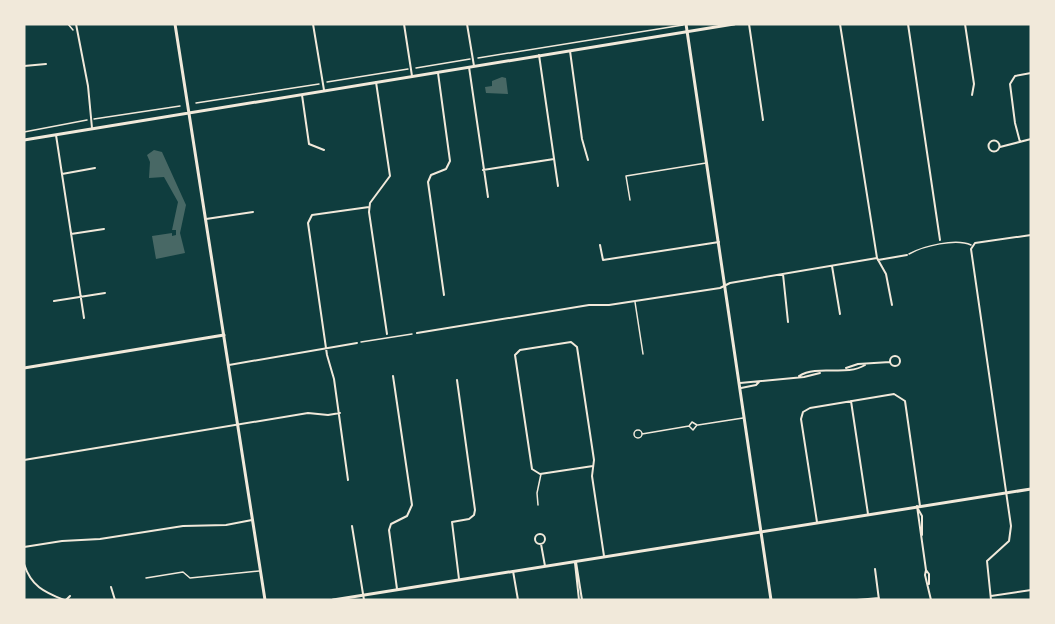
<svg xmlns="http://www.w3.org/2000/svg" width="1055" height="624" font-family="Overpass,sans-serif">
<style>
.building{fill:#486865}
.lines{fill:none;stroke-linecap:round;stroke-linejoin:round}
.path{stroke:#f1e9da;stroke-width:1.5}
.service{stroke:#f1e9da;stroke-width:1.5}
.minor{stroke:#f1e9da;stroke-width:2}
.tertiary{stroke:#f1e9da;stroke-width:3}
.secondary{stroke:#f1e9da;stroke-width:3}
</style>
<rect width="100%" height="100%" fill="#0f3d3e"/>
<!-- building -->
<path class="building" d="M502,77L506,78L508,94L486,93L485,87L492,86V81Z
M154,150L162,152L186,205L180,233L185,253L156,259L152,236L172,233V236L176,235V230H172L178,202L164,177L149,178L150,162L147,155Z"/>
<g class="lines">
<!-- path -->
<path class="path" d="M68,24L73,30
M478,58L683,25
M416,68L470,59
M327,82L408,69
M196,103L319,84
M94,119L180,106
M24,132L87,120
M909,254C923,246 956,238 971,245
M361,342L412,334"/>
<!-- service -->
<path class="service" d="M630,200L626,176L706,163
M635,302L643,354
M698,425L743,418
M634 434a4 4 0 1 1 8 0a4 4 0 1 1-8 0Z
M642,434L689,426L692,422L697,425L693,430L689,426
M538,505L537,493L541,474
M146,578L183,572L190,578L259,571"/>
<!-- minor -->
<path class="minor" d="M76,24L88,86L92,128
M313,24L324,90
M404,24L412,76
M467,24L474,66
M749,24L763,120
M840,24L877,258
M908,24L940,240
M965,24L974,84L972,95
M570,51L582,139L588,160
M539,55L558,186
M24,66L46,64
M469,67L488,197
M438,73L450,161L446,169L431,175L428,182L444,295
M376,82L390,176L370,203L369,212L387,334
M302,95L309,144L324,150
M56,135L84,318
M988.5 146a5.5 5.5 0 1 1 11 0a5.5 5.5 0 1 1-11 0Z
M1020,142L1015,123L1010,84L1015,76L1031,73
M1000,147L1031,139
M483,170L554,159
M62,174L95,168
M206,219L253,212
M71,234L104,229
M600,245L603,260L719,242
M877,258L886,274L892,305
M878,260L907,255
M832,266L840,314
M783,274L788,322
M54,301L105,293
M417,333L589,305H609L720,288L730,283L877,258
M890 361a5 5 0 1 1 10 0a5 5 0 1 1-10 0Z
M229,365L357,343
M846,368L858,364L890,362
M393,376L412,505L407,516L391,524L389,530L397,589
M799,376C818,364 846,377 865,365
M457,380L475,510L474,515L469,519L452,522L459,579
M740,383L804,377L820,373
M741,388L756,385L759,382
M851,401L868,514
M24,460L308,413L328,415L340,413
M593,466L540,474L532,469L515,355L520,350L571,342L577,347L594,460L592,476L604,556
M348,480L334,379L327,355L308,223L312,215L369,207
M917,506L926,570L925,575L931,600
M918,509L922,516V535
M817,522L801,419L803,412L810,408L894,394L905,401L920,506
M352,526L364,600
M535 539a5 5 0 1 1 10 0a5 5 0 1 1-10 0Z
M541,544L545,566
M24,547L62,541L100,539L183,526L226,525L252,520
M576,562L582,600
M575,563L579,600
M24,564C31,586 44,592 64,600
M875,569L879,600
M926,570L929,574V584
M513,571L518,600
M111,587L115,600
M991,596L1031,590
M66,600L70,596
M857,600L879,598
M991,600L987,561L1009,541L1011,526L971,249L975,243L1031,235"/>
<!-- tertiary -->
<path class="tertiary" d="M686,24L771,600
M24,368L224,335"/>
<!-- secondary -->
<path class="secondary" d="M175,24L265,600
M24,140L734,24
M333,600L1031,489"/>
</g>
<!-- border -->
<rect width="1055" height="624" fill="none" stroke="#f1e9da" stroke-width="51"/>
</svg>
